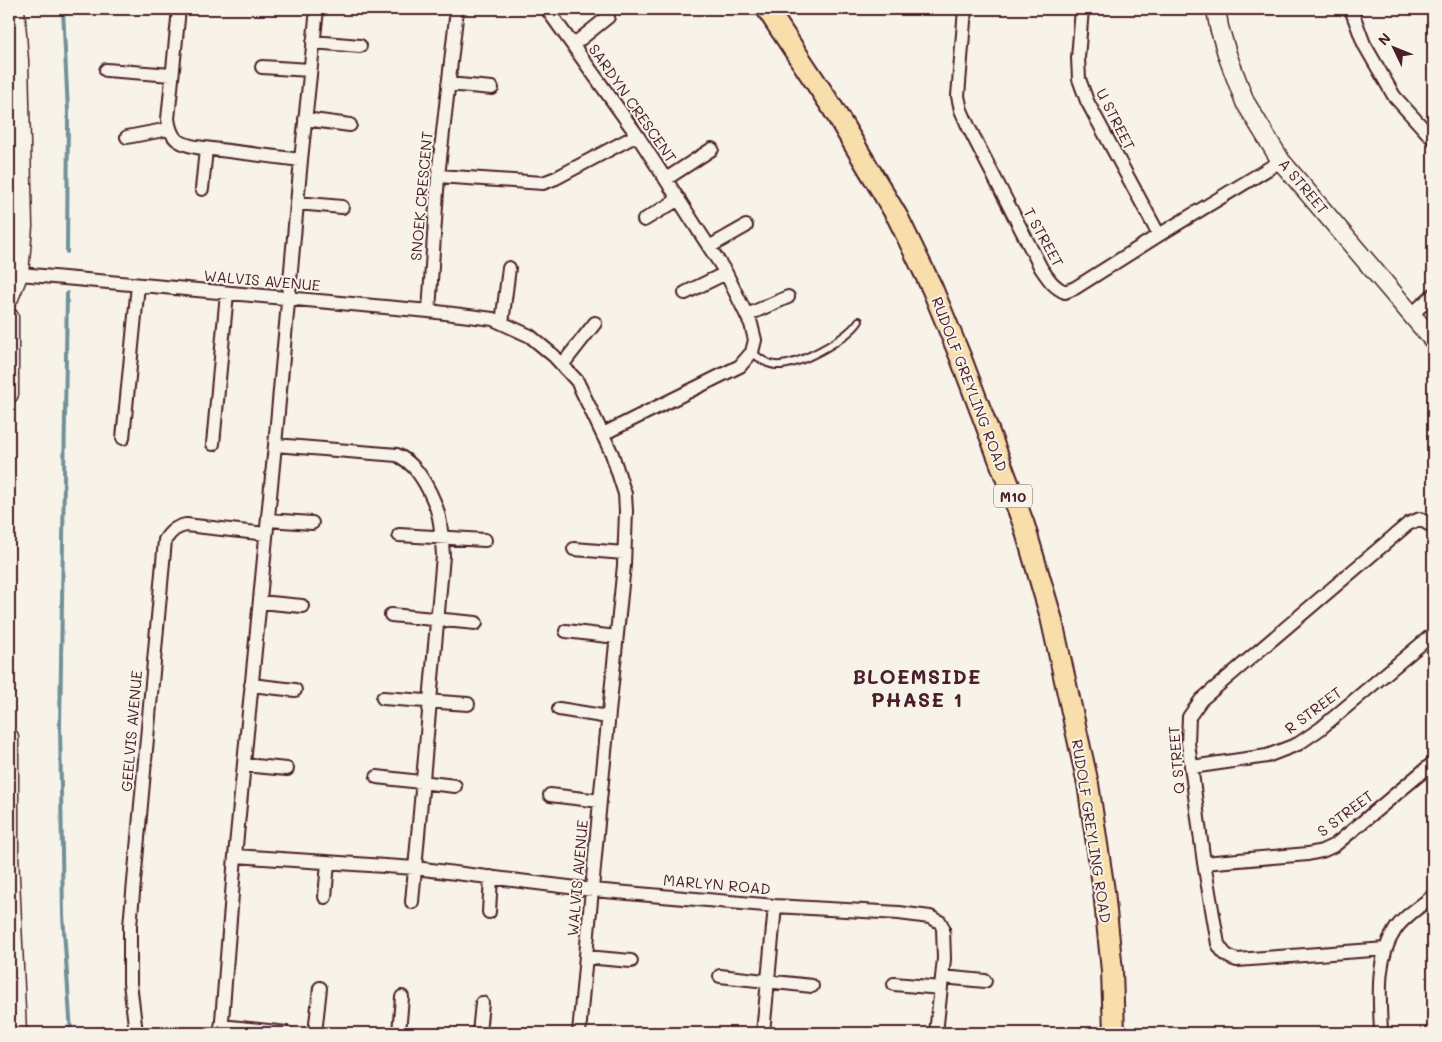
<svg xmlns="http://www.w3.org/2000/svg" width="1442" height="1042" font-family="Mali,sans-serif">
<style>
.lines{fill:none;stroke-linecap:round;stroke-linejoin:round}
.stream{stroke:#70909a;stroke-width:4}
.lane-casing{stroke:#4a1f2b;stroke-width:10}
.street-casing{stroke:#4a1f2b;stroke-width:16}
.secondary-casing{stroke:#4a1f2b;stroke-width:21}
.primary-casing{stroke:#4a1f2b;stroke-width:24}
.lane{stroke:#f7f3e8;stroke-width:6}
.street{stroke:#f7f3e8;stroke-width:12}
.secondary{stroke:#f7f3e8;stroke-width:18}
.primary{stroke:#f8deab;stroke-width:20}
.labels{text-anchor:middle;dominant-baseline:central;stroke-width:4;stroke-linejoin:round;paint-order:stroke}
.shield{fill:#f7f3e8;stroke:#7e5f64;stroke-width:1}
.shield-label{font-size:14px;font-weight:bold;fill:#4a1f2b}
.street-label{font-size:15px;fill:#4a1f2b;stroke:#f7f3e8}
.district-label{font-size:20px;font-weight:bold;letter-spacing:1px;fill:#4a1f2b;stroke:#f7f3e8}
</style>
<rect width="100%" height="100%" fill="#f7f3e8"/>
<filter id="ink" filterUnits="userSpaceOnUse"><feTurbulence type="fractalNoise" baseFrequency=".02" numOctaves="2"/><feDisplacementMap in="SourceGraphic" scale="10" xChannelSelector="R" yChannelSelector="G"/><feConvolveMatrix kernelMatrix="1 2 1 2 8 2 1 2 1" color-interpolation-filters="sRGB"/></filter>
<g filter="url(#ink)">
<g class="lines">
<!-- stream -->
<path class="stream" d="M63,9L68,112L67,252
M67,293L60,726L63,915L71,1033"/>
<defs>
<path id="lane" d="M752,352C759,358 766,364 775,365C797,367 847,339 859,321"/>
<path id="street" d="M179,9L168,119C171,139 177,143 196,147L301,160
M547,9L637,135L726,273L751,324L755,340L752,352L740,366L603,434
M965,9L958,96L961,110L969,128L1041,268C1048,278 1053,287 1065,292L1075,288L1159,235L1281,161
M1082,9L1078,58L1079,79L1087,101L1159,235
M1351,9L1364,44L1394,96L1433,139
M313,42L360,46
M573,45L608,17
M262,67L310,70
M106,70L172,75
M448,84L492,88
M305,119L350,125
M127,137L169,129
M438,176L543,183L556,178L637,135
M666,179L712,149
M202,189L206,149
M297,203L342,207
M644,220L679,199
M709,247L746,226
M9,273L429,311L493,319L530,336L554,356L577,381L612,454L625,494L626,511L624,565L600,801L579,1033
M685,293L726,273
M429,311L438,176L457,9
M747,315L788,297
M1411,315L1433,295
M502,323L509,268
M562,365L595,323
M123,438L138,285
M213,444L227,293
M275,445L397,455C411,462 418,471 426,485C441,512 441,525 443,556L412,902
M268,520L312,523
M399,535L485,540
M574,549L624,553
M260,602L302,606
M391,615L476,623
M566,631L616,637
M251,685L295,690
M383,698L468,704
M559,709L608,717
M244,765L287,769
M1192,767L1267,756L1298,744L1320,729L1433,634
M377,777L455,786
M550,795L600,801
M235,856L415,868L593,890L775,906L899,913L930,917L940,922L943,928L944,959L936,1033
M1204,863L1308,854L1322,851L1335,845L1433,763
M325,897L328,863
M489,912L491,877
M1386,949L1237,960C1227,957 1223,953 1218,944L1204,863L1188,743L1189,717L1201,700L1408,524L1420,519L1433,527
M586,957L631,961
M720,976L812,986
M942,977L985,981
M894,984L941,988
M221,1026L287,1033
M136,1033L130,983V926L165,540C171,531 176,527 186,525L266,534
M221,1033L235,856L275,445L301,160L317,9
M315,1033L320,988
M399,1033L402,997
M479,1033L482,1003
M763,1033L775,906
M1381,1033C1380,999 1375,960 1395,930C1403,917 1421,906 1433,896"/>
<path id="secondary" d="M1216,9L1219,27L1228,57L1245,102L1281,161L1433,340
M9,298L19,273L23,226L19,61L15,9
M9,317V394
M9,737V855L17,1033"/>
<path id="primary" d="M767,9L832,107L898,218L932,288L960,356L1024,525L1051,617L1088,784L1104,891L1112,971L1114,1033"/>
</defs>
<!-- lane casing -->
<use href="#lane" class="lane-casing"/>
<!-- street casing -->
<use href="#street" class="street-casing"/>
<!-- secondary casing -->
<use href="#secondary" class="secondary-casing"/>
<!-- primary casing -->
<use href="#primary" class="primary-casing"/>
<!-- lane -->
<use href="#lane" class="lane"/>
<!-- street -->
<use href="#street" class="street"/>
<!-- secondary -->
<use href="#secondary" class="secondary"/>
<!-- primary -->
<use href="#primary" class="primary"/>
</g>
</g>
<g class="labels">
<!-- shield labels -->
<rect class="shield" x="994" y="484.5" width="38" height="23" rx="4"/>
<g class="shield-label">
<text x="1013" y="496">M10</text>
</g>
<!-- street labels -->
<g class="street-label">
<text transform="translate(633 103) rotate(55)">SARDYN CRESCENT</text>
<text transform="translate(1116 119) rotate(63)">U STREET</text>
<text transform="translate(1304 186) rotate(50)">A STREET</text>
<text transform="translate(421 196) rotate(-85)">SNOEK CRESCENT</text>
<text transform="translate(1044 237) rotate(61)">T STREET</text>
<text transform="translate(262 280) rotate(5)">WALVIS AVENUE</text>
<text transform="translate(970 384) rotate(69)">RUDOLF GREYLING ROAD</text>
<text transform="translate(1313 710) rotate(-37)">R STREET</text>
<text transform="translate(131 731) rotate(-85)">GEELVIS AVENUE</text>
<text transform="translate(1176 760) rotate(-95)">Q STREET</text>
<text transform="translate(1345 813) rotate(-37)">S STREET</text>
<text transform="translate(1092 831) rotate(81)">RUDOLF GREYLING ROAD</text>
<text transform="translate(577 878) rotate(-85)">WALVIS AVENUE</text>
<text transform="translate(717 884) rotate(5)">MARLYN ROAD</text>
</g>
<!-- district labels -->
<g class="district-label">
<text x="917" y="676">BLOEMSIDE<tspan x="917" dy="23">PHASE 1</tspan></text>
</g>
</g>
<!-- margin -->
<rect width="1442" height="1042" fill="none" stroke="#f7f3e8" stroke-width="30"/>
<rect x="15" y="15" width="1412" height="1012" fill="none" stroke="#4a1f2b" stroke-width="2" filter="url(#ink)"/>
<!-- north arrow -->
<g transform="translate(1394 48) rotate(313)" stroke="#f7f3e8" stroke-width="4" paint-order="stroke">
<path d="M0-4L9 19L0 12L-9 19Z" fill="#4a1f2b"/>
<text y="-8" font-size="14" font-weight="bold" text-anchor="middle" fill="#4a1f2b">N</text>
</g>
</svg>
